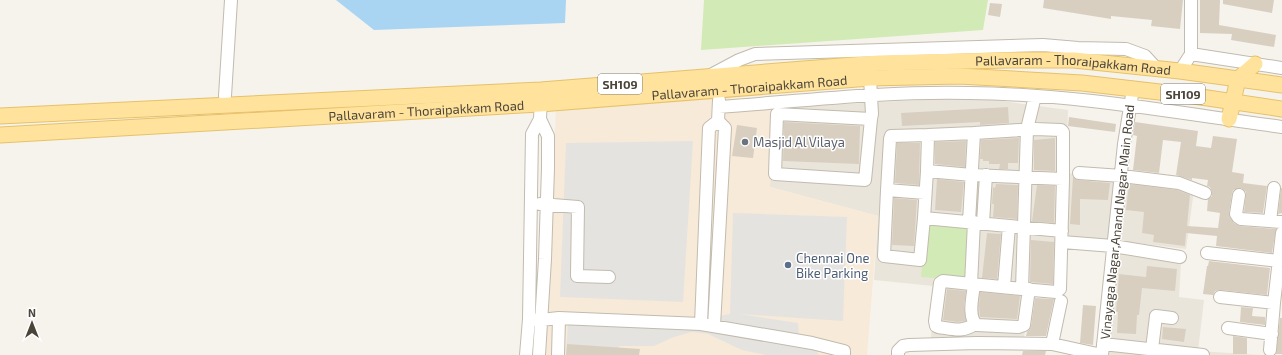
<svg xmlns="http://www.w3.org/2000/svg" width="1282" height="355" font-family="'Exo 2',sans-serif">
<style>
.residential{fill:#eae5da}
.commercial{fill:#f7ead8}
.green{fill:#d2eab5}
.parking{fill:#e5e3e0}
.water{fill:#a9d4f2}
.building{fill:#d8cfc1}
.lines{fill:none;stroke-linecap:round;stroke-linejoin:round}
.minor-casing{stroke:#c2bbae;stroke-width:14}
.major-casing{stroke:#e6c16a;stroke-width:17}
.minor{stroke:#fff;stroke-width:12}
.major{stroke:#ffe39c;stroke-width:15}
.worship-dot{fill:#6b7280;stroke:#fff;stroke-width:1.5}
.service-dot{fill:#5c6f8a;stroke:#fff;stroke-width:1.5}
.labels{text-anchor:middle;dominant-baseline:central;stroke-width:3;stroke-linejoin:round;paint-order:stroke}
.shield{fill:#fff;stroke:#817c74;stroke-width:1}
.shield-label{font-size:12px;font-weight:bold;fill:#4b4439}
.street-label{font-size:13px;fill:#4b4439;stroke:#fff}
.worship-label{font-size:13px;fill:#5b616d;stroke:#fff;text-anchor:start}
.service-label{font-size:13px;fill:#4e5e75;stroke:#fff;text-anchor:start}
</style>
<rect width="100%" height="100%" fill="#f6f3ec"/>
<!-- residential -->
<path class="residential" d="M973,97L1068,110L1066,173L1116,179L1108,241L1065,237L1064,296L1031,293L1024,338H931L933,286L874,280L878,216L770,187L773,108Z
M1127,181L1194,190L1186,249L1120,241Z
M1118,253L1181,262L1179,297L1204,300L1198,351L1261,355H1109Z"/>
<!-- commercial -->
<path class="commercial" d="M731,96L732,112L773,108L770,187L878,216L867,355H546L556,107Z"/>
<!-- green -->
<path class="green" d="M704,0H988L983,30L701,50Z
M926,222L970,225L966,280L921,277Z"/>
<!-- parking -->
<path class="parking" d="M693,141L683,302L560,297L566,143Z
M733,213L847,217L843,321L739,314L798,323L799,336L812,343L819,355H766L742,350L708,334L692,332L674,337L654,346H619L617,355H566L568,323L703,319L730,314Z"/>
<!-- water -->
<path class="water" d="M336,0H566L565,23L374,30Z"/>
<!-- building -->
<path class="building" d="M1044,0H1183L1180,29L1151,26L1152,20L1111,16V19L1043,8Z
M1200,0H1220L1219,25L1276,35L1274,47L1231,40L1232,34L1200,33Z
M1223,0H1274L1272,13L1223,4Z
M990,3L1002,4L1000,17L988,15Z
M1008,107L1009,123L980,125V122L902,126L901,113Z
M1069,117L1116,124L1115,132L1068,126Z
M784,122L860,126L859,164L783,161Z
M1135,122L1198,131L1196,146L1211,148L1213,136L1237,139L1232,172L1244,174L1243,183L1267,186L1263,213L1244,212L1246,192L1241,188L1233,190L1232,194L1229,213L1230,218L1234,223L1240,226L1276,229L1272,253L1216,246L1217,236L1186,233L1185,246L1153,242L1154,235L1142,233L1144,212L1126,210L1129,184L1177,190L1190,195L1187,226L1218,228L1220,213L1207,211L1208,199L1212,196V192L1210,187L1207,186L1208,180L1192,178V180L1176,175L1181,142L1163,140L1159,173L1133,170L1137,136L1133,135Z
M737,125L757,128L753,158L732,156Z
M1019,138L1018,163H1008V169H999L1000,164H989V161H983V159H980L981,140Z
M1055,138V171L1034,170V140Z
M966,141L965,167L935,164V142Z
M897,143H920L919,185L895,183Z
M1073,177L1078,180L1110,183L1108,200L1080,199V225L1070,224Z
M937,179L964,182L961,212L935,210Z
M996,184L1018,185L1017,219L993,217L994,204H992L993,187L995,188Z
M1037,185L1055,186L1054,223L1032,221Z
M1281,188H1282V213L1278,214Z
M894,198L917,200L914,246L892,245Z
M987,233L1001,234L997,279L982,278Z
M1031,240L1054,242L1053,284L1030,282Z
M1209,261L1270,268L1267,295L1221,290L1215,291L1213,295L1203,294L1207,266H1208Z
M1147,266L1177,269L1175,291L1142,288L1139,315H1137L1136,334L1117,333L1118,312H1116L1119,274L1146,277Z
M947,289L966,291L964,306L966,321L957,322L943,320Z
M980,292L1020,296L1017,319L980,317L979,306Z
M1035,298L1054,299L1046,336H1026L1027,332L1030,329L1031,326Z
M1083,305L1096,306L1093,345L1080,343Z
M1241,307L1253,308L1252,316L1265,317V325L1240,322Z
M1280,318H1282V354H1276Z
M1163,327L1186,329L1184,342L1162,339Z
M1233,336L1247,338V354H1233Z
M567,344L640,349L639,355H566Z
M1023,351H1046L1045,355H1022Z"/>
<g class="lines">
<defs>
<path id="minor" d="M1191,54L1282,68
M1180,71L1191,54V0
M709,76L739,60L755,54L1043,45L1078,48L1126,49L1145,56L1156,68
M870,78L872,114L871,119L777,114L775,174L865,180L871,119
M225,96L231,0
M1035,96L1027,129L1022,289L1056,292L1060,289L1063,179
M719,107C802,101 886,91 969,93C1075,94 1178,113 1282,127
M928,135L974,133
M1079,173L1122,176L1179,183L1205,193
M887,190L890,139L891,136L928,135L927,171
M1239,195L1236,214L1238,217L1241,219L1282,222
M540,204L578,207L577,276L609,277
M924,218L920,260L884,256L887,190L925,193
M1270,221L1274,188
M969,222L974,133L1035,129L1061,130L1063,132V179L972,175L927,171L924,218L1062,231
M974,222L971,284L1022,289
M983,223L986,175
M1062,242L1113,246L1180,257
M1207,253L1279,261
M971,284L943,281L940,283L935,321L936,326L938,327C953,329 962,333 975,324
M974,284C973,296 967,317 977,325L1018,327L1024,325L1029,289
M1004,286L1009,226
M1220,297L1274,303L1282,233
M529,319L541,320L559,318L701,324L812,343L844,351V355
M701,324L709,128L718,121
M714,326L725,128L718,121L719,100
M1228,328L1272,334
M1052,344L1061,301
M1103,344L1203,355
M1152,349L1156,316L1172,318
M1270,350L1274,303
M526,355L529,319L532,134L540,119
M539,355L545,259L548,168V136L540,119L541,96
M558,355L559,318
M898,355V351L903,346L909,345L977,343L1052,344L1102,355L1124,144L1133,89"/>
<g id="major">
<path id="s1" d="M0,116L541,90L879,63L1008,60H1074L1180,71L1282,85"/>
<path d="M1229,119L1238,79L1255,64"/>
<path id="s2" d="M0,135L540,104L870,78L959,76L1082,83L1194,96L1282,109"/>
</g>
</defs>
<!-- minor casing -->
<use href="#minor" class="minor-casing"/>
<!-- major casing -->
<use href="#major" class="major-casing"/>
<!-- minor -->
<use href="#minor" class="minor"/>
<!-- major -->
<use href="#major" class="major"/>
</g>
<!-- markers -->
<circle class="worship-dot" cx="745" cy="142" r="4"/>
<circle class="service-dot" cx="788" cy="265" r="4"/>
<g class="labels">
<!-- shield labels -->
<g class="shield">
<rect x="598" y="74" width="44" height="20" rx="3"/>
<rect x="1161" y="84" width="44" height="20" rx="3"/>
</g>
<g class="shield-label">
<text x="620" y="84">SH109</text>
<text x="1183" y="94">SH109</text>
</g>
<!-- street labels -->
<g class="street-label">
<text stroke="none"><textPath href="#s1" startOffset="1075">Pallavaram - Thoraipakkam Road</textPath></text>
<text stroke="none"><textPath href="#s2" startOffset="751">Pallavaram - Thoraipakkam Road</textPath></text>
<text stroke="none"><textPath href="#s2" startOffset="427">Pallavaram - Thoraipakkam Road</textPath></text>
<text transform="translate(1117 222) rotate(-84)">Vinayaga Nagar,Anand Nagar Main Road</text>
</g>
<!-- worship labels -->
<g class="worship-label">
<text x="753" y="142">Masjid Al Vilaya</text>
</g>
<!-- service labels -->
<g class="service-label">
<text x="796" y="258">Chennai One<tspan x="796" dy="15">Bike Parking</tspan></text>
</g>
</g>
<!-- north arrow -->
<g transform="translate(32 323)" stroke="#ffffff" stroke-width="3" paint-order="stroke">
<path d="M0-3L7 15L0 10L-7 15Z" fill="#4b4439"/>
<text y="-6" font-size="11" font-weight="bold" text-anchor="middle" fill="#4b4439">N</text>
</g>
</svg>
